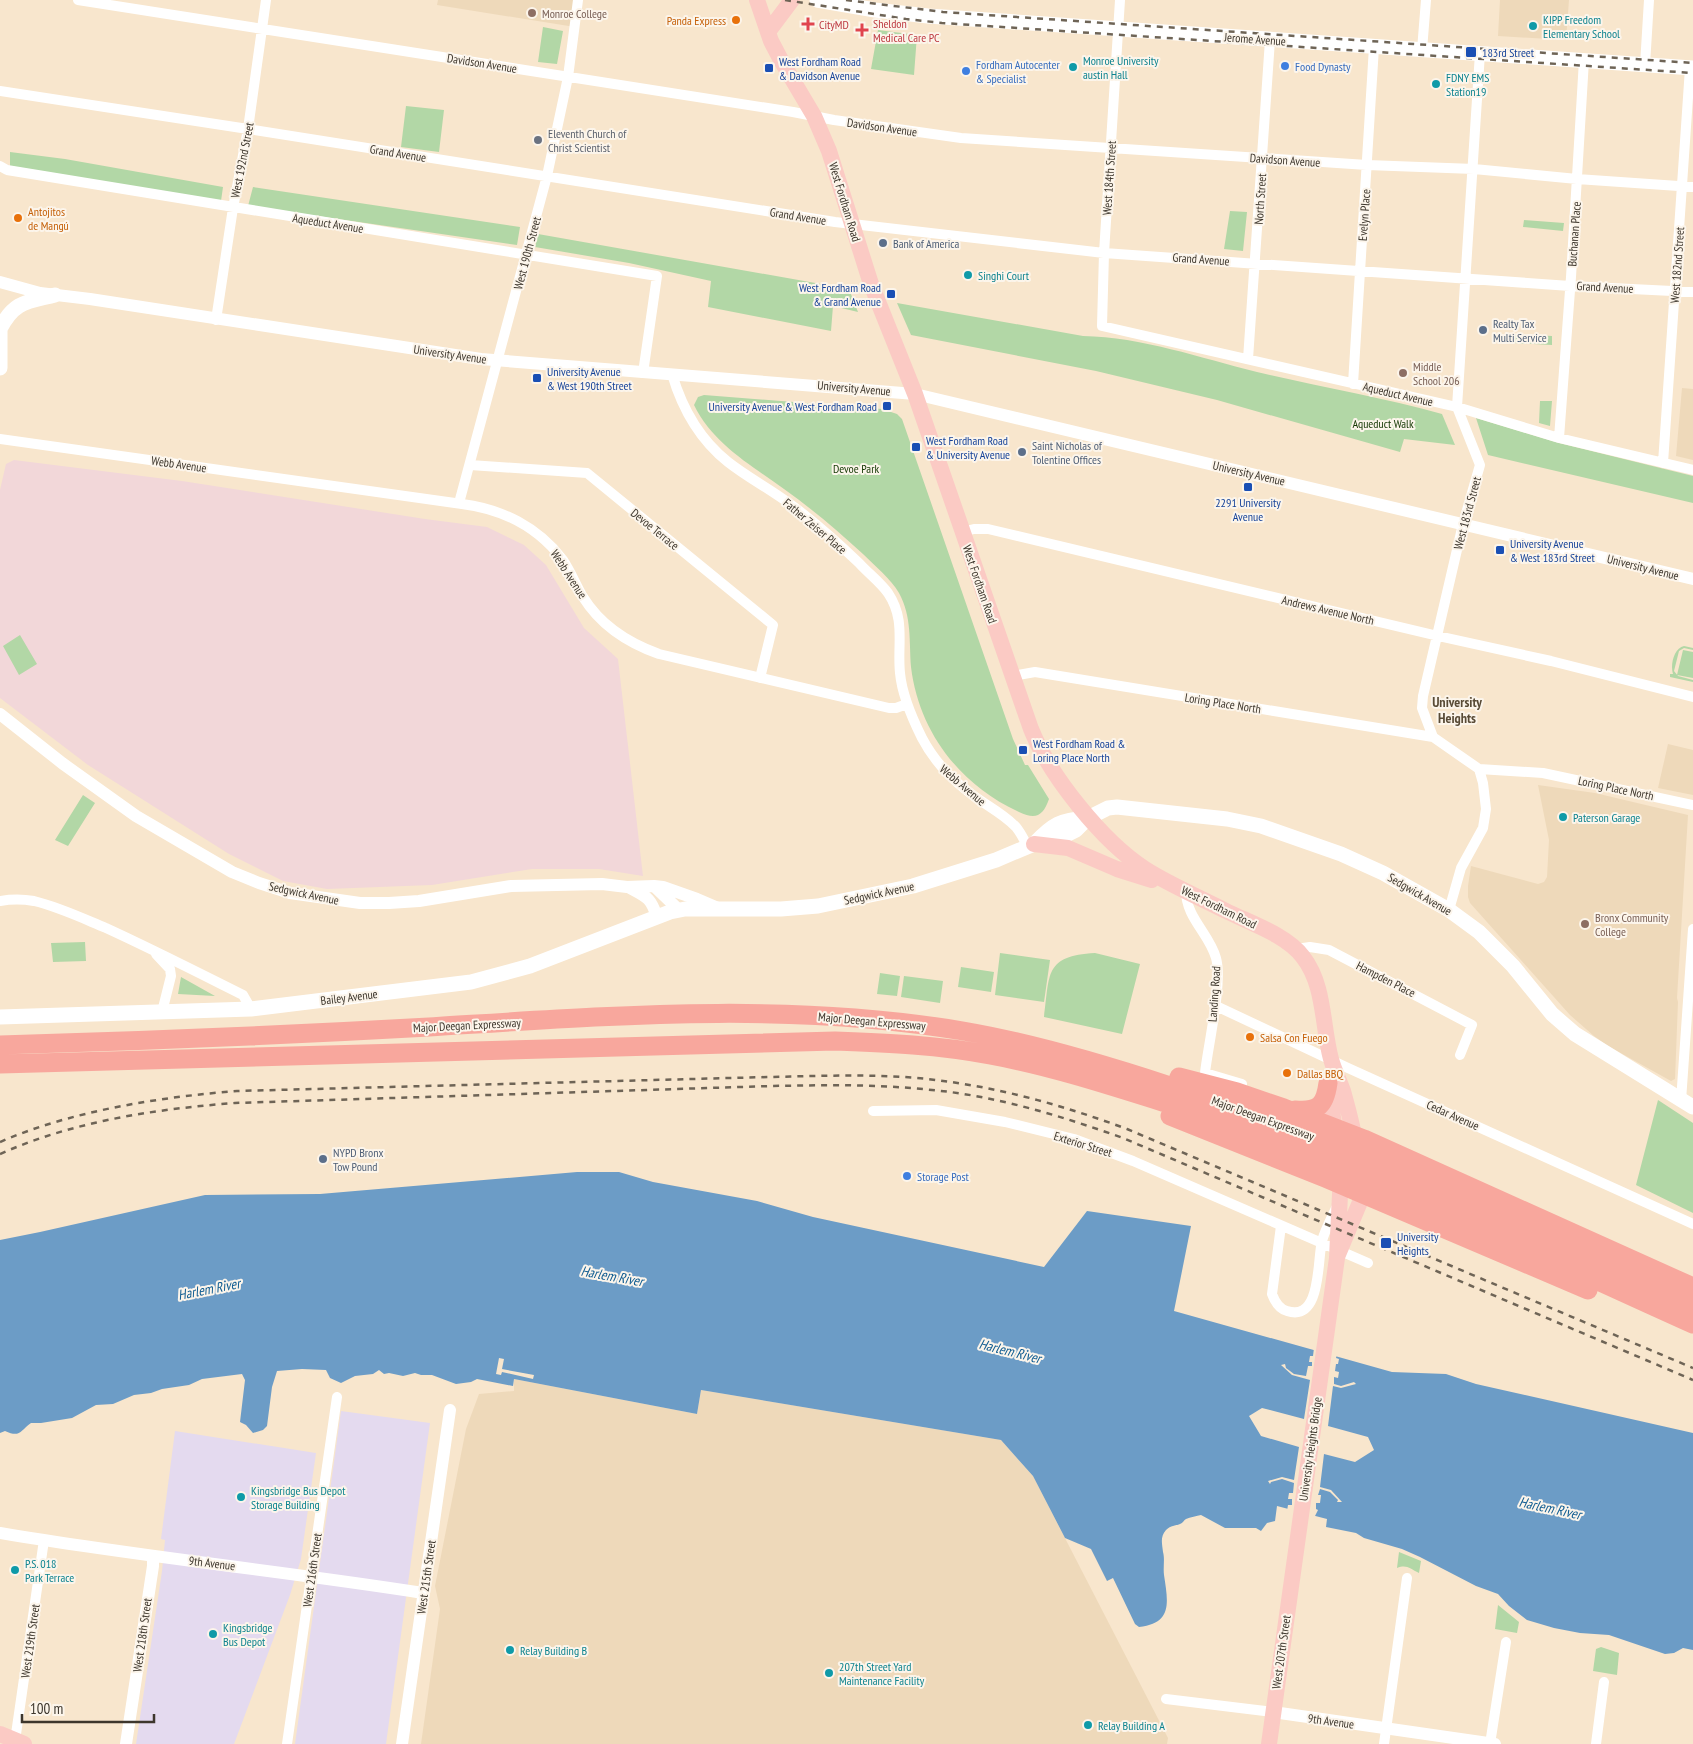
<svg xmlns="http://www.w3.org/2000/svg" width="1693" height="1744" font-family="'PT Sans Narrow',sans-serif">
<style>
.built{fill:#eed9ba}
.industrial{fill:#e4daef}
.medical{fill:#f2d7d9}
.green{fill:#b2d7a6}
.water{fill:#6c9cc6}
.pier{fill:#f8e6cd}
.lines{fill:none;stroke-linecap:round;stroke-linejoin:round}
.minor{stroke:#fff;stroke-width:10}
.tertiary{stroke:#fff;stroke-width:12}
.secondary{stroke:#fff;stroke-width:15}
.primary{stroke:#fbcac4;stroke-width:16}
.motorway{stroke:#f8a79d;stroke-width:19}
.rail{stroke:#6e6456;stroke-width:2.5;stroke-dasharray:6 6;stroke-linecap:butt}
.education-dot{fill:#8d6e63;stroke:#fcf5eb;stroke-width:2}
.food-dot{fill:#e8710a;stroke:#fcf5eb;stroke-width:2}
.health-dot{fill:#e0444e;stroke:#fcf5eb;stroke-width:2}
.culture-dot{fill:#0f9aa8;stroke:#fcf5eb;stroke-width:2}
.transit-dot{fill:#1a4fb4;stroke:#fcf5eb;stroke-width:2}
.shop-dot{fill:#3f7fe0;stroke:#fcf5eb;stroke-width:2}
.worship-dot{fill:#6b7280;stroke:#fcf5eb;stroke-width:2}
.service-dot{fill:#5c6f8a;stroke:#fcf5eb;stroke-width:2}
.labels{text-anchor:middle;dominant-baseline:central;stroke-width:4;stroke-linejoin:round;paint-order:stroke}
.education-label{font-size:12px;fill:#785e54;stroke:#fcf5eb;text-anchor:start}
.culture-label{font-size:12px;fill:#0d838f;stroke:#fcf5eb;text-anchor:start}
.food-label{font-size:12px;fill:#c56008;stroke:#fcf5eb;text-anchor:start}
.health-label{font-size:12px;fill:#be3a42;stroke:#fcf5eb;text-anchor:start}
.street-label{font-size:12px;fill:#3d362c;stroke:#fcf5eb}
.transit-label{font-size:12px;fill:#164399;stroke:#fcf5eb;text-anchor:start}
.shop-label{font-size:12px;fill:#366cbe;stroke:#fcf5eb;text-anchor:start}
.worship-label{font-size:12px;fill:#5b616d;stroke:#fcf5eb;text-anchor:start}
.service-label{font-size:12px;fill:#4e5e75;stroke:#fcf5eb;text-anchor:start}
.park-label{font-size:12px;fill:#143803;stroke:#fcf5eb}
.neighbourhood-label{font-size:14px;font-weight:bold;fill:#594b36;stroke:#fcf5eb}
.water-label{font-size:14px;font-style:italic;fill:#0f5c91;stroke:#fcf5eb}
</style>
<rect width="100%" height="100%" fill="#f8e6cd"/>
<!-- built -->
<path class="built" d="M438,0H578L575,27L437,5Z
M1500,0H1569L1566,40L1498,36Z
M1682,388L1693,389V460L1676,456Z
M1668,744L1693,750V795L1658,788Z
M1538,785L1595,793L1688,815L1677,998L1678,1002L1675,1079L1671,1081L1608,1046L1594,1036L1570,1015L1470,903L1468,897V886L1471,866L1538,884L1544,882L1547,877L1549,840Z
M514,1379L697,1414L701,1390L1001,1440L1033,1476L1168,1738L1167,1744H421L440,1609L435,1586L466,1429L479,1394L514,1391Z"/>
<!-- industrial -->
<path class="industrial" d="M341,1411L430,1423L386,1744H295Z
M175,1431L316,1453L301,1559L290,1595L234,1744H136L162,1571L165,1540L161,1539Z"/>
<!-- medical -->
<path class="medical" d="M14,460L182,481L425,519L487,527L524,545L546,565L584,628L618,659L643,876L599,869H532L432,885L327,889L283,881L229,854L88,765L0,698V490L6,464Z"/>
<!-- green -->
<path class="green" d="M543,27L563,31L557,64L538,62Z
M878,30L917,35L914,75L871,69Z
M406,106L444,110L439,152L401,147Z
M10,152L65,159L223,187L221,201L10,166Z
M253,187L520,227L517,245L248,206Z
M1230,211L1247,212L1243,251L1224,249Z
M1524,220L1564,223L1563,231L1523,227Z
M538,234L849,289L858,312L833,306L831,331L708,307L711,281L629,263L535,247Z
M897,303L1083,336C1142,337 1200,358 1257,372C1319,387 1381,397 1442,414L1455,445L1404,439L1400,452L1217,400L1096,371L911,335Z
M1513,334L1552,336V345L1513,343Z
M704,395L882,409L897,414L902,419L1013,739L1025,765H1028L1049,799C1043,816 1036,820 1019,812C960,785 919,732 911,667C909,641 912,617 899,593C891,579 875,566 863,554C838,531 812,509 784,489C751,465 713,444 694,405L698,397Z
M1540,401H1552L1550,426L1539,423Z
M1476,418L1559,443L1693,476V503L1488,455Z
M20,635L37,664L19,675L3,646Z
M1684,646L1693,648V650L1684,648L1679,651L1674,671L1678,676L1693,680V682L1670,677V674H1673C1670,665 1674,648 1684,646Z
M1683,650L1693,652V678L1677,675Z
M83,795L95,803L68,846L55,840Z
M85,942L86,961L53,962L51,943Z
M1000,953L1050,960L1044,1002L995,995Z
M1095,953L1140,964L1122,1034L1044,1017C1050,974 1044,956 1095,953Z
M961,967L994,972L991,992L958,987Z
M880,973L900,976L897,996L877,994Z
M904,976L943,981L940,1003L901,997Z
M181,977L215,996L178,994Z
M1658,1100L1693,1123V1213L1636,1185Z
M1399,1552L1421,1561L1419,1573C1410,1569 1407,1564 1397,1568Z
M1498,1605L1519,1622L1517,1633L1495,1629Z
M1601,1647L1619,1653L1617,1675L1593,1671L1596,1649Z"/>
<!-- water -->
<path class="water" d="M577,1172H619L653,1182L757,1201L813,1217L1044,1267L1087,1211L1191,1226L1174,1311L1392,1372L1446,1374L1476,1384L1693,1433V1650L1683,1648L1674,1653L1665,1654L1609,1635L1580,1633L1554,1628L1527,1620L1509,1606L1498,1594L1476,1586L1420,1557L1402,1549L1364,1538L1356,1533L1326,1527L1327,1519L1277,1506L1275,1521L1267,1523L1261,1531L1256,1528H1225L1201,1515C1197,1516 1190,1517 1186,1519C1184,1520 1183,1523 1180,1524C1175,1526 1171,1525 1166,1530C1160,1537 1162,1543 1163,1552C1165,1559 1163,1567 1164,1575C1168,1602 1173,1623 1139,1627L1135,1624L1113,1578L1107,1581L1091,1549L1065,1538L1033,1476L1001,1440L701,1390L697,1414L514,1379L513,1386L477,1379L471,1382L456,1384L432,1375H421L415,1373L403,1376L389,1373L384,1374L379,1370L373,1374L355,1376L341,1383L330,1378L326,1370L302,1369L277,1371L272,1387L267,1426L263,1430L253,1433L246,1425L240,1422L245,1380L242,1374L202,1379L189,1385L162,1389L151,1393L134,1395L113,1404L96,1405L72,1418L41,1423H31C20,1431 20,1438 5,1431L0,1433V1240L40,1232L205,1195L320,1194Z"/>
<!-- pier -->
<path class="pier" d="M1314,1348L1337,1354L1336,1358L1339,1359L1338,1364H1336L1335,1371L1339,1372L1338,1378L1334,1377V1384L1341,1386L1354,1382L1356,1384L1341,1388L1333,1386L1328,1426L1368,1437L1374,1450L1355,1462L1324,1454L1320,1487L1331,1490L1342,1502H1337L1338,1500L1330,1492L1320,1489L1318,1495H1321L1320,1503H1316V1509L1318,1510L1314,1518L1287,1511L1288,1505H1292V1499H1288L1289,1493H1293L1294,1483L1282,1479L1271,1482L1270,1484L1268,1481L1282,1477L1294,1480L1299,1447L1261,1436L1249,1416L1262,1408L1304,1419L1310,1380L1292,1375L1281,1365L1285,1364L1286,1368L1294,1374L1306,1376L1308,1366H1312V1362H1309L1310,1356H1313Z
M499,1358L504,1359L502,1369L534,1375L533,1379L502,1372L501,1375L496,1374Z"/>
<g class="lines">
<!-- minor -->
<path class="minor" d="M78,0L793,112L834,120L961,138L1367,165L1474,169L1577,179L1693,187
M1120,0L1104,253L1102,326L1457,407L1559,438L1693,470
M1422,50L1426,0
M1645,65L1649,0
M0,91L248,129L835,222L1104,253L1570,286L1693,292
M0,166L7,170L657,276L643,373
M216,320L233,208L248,129L266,0
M1248,359L1270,40
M672,374C682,408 699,439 728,462C747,477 770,489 790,504C815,522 837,542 859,563C868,573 880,582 888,593C906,620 897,644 900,673C902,695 912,718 922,738C933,759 946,774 965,789C981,803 1002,812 1016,827C1021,833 1024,840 1028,847
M1353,384L1374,47
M1559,438L1571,277L1584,60
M0,439L462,504C502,509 538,527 563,560C571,572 576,585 583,597C601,626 628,643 659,654L889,708H896L907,704
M1663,463L1690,68
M470,465L587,473L773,625L760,678
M459,503L547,176L568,77L578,0
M962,532L974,529H988L1438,636L1551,661L1693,697
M1013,676L1035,672L1433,737
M1479,769L1543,773L1693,805
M1186,891C1186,918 1209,933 1216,958C1223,982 1208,1045 1205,1073L1242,1084
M0,901C11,899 23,899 34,901C59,907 82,918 106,928C152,949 197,972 243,995L251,1009
M1449,910L1461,868L1483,828L1486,809L1483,783L1479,769L1433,737L1422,708L1423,696L1463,524L1480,465L1457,407L1480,53
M1296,949L1310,947L1329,950L1472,1025L1460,1055
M156,954L170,969L171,976L162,1012
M1214,1005L1348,1068L1693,1224
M1681,1101L1693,929
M873,1111L936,1110L1005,1122L1074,1139L1133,1161L1368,1263
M1281,1226L1272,1294C1275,1302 1279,1309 1287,1311C1322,1322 1317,1260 1322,1241C1325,1230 1331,1219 1336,1208
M1166,1699L1273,1712
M15,1741L44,1540
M287,1744L337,1397
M1384,1744L1407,1578
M1490,1744L1506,1642
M1596,1744L1604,1682"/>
<!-- tertiary -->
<path class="tertiary" d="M0,282L40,293L90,299L481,359L915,394L1693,579
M0,714L62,763L136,816L232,872L259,883L290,893L360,903H389L419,901L511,886L602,884L627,887L654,886L663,887L697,899L718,908
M654,886L679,910
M630,888C647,897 651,898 657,917
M0,1533C141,1557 283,1571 423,1593
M1273,1712L1495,1744
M126,1744L153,1566V1556
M402,1744L450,1410"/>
<!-- secondary -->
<path class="secondary" d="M817,0L875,10L928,16L1693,68
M0,324V368
M0,329C14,301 27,302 55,295
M1034,844C1053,824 1060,820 1088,818
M0,1017L251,1009L471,982L530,966L670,912L685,909H781L818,906L913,886L996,860L1034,844L1054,841L1076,830L1088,818L1108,808L1117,807L1227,819L1261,826L1341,854L1383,873L1449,910L1479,932L1513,966L1552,1014L1575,1034L1693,1107"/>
<!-- primary -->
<path class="primary" d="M757,0L771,41L782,62L814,116L829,151L871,284L915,394L1031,729C1050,776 1102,841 1145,869C1170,885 1199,897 1226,911C1250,923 1287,935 1303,957C1325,985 1322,1026 1331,1059C1334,1070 1339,1080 1343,1091C1348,1109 1353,1127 1356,1146
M768,32L792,0
M1034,844L1068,848L1117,869L1152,880
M1328,1084L1336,1137
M1337,1257L1360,1202L1362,1182
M0,1734L24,1744
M1269,1744L1337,1258L1341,1173"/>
<!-- motorway -->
<path class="motorway" d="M0,1045C143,1041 286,1035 429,1027C607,1016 787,1001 963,1031C1033,1043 1100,1063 1167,1085C1348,1143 1519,1227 1693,1304
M0,1064L835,1041C887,1043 939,1045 990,1055C1045,1065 1099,1082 1153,1099C1339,1158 1515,1244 1693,1324
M1179,1077L1237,1092L1284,1108L1364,1139L1693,1287
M1295,1110C1319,1112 1325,1105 1328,1083
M1170,1116L1325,1178L1588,1290"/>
<!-- rail -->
<path class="rail" d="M785,0L906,19L942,23L1693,73
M846,0L943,12L1693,63
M0,1142C71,1111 160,1097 237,1091L768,1077C824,1076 880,1073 936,1080C1002,1088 1065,1106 1127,1129L1693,1368
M0,1154C74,1121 156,1109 235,1103L772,1086C826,1085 878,1084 932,1090C997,1096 1061,1116 1123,1138L1693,1380"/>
</g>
<!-- markers -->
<g class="education-dot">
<circle cx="532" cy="13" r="5"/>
<circle cx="1403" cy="373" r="5"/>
<circle cx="1585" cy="924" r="5"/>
</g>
<g class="food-dot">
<circle cx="736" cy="20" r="5"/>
<circle cx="18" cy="218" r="5"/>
<circle cx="1250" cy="1037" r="5"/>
<circle cx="1287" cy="1073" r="5"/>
</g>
<g class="health-dot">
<path d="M805.5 16.5h5v5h5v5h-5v5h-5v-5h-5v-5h5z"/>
<path d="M859.5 22.5h5v5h5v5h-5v5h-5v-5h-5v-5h5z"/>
</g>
<g class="culture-dot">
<circle cx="1533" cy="26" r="5"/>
<circle cx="1073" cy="67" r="5"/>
<circle cx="1436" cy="84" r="5"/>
<circle cx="968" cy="275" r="5"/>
<circle cx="1563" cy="817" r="5"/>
<circle cx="241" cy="1497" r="5"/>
<circle cx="15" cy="1570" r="5"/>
<circle cx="213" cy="1634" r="5"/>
<circle cx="510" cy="1650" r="5"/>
<circle cx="829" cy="1673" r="5"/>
<circle cx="1088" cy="1725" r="5"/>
</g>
<g class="transit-dot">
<rect x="1465" y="46" width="12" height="12" rx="2.5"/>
<rect x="764" y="63" width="10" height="10" rx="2.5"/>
<rect x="886" y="289" width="10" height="10" rx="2.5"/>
<rect x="532" y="373" width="10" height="10" rx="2.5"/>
<rect x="882" y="401" width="10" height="10" rx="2.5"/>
<rect x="911" y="442" width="10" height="10" rx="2.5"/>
<rect x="1243" y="482" width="10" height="10" rx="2.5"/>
<rect x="1495" y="545" width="10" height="10" rx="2.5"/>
<rect x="1018" y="745" width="10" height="10" rx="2.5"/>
<rect x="1380" y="1237" width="12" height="12" rx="2.5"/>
</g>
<g class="shop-dot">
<circle cx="1285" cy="66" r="5"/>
<circle cx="966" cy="71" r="5"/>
<circle cx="907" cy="1176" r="5"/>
</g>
<circle class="worship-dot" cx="538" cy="140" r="5"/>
<g class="service-dot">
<circle cx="883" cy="243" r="5"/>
<circle cx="1483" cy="330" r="5"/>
<circle cx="1022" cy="452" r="5"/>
<circle cx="323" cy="1159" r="5"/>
</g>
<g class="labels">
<!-- education labels -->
<g class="education-label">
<text x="542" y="13">Monroe College</text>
<text x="1413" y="366">Middle<tspan x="1413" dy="14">School 206</tspan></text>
<text x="1595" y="917">Bronx Community<tspan x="1595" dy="14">College</tspan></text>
</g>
<!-- culture labels -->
<g class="culture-label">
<text x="1543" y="19">KIPP Freedom<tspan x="1543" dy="14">Elementary School</tspan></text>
<text x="1083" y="60">Monroe University<tspan x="1083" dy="14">austin Hall</tspan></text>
<text x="1446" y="77">FDNY EMS<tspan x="1446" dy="14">Station19</tspan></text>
<text x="978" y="275">Singhi Court</text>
<text x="1573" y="817">Paterson Garage</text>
<text x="251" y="1490">Kingsbridge Bus Depot<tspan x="251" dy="14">Storage Building</tspan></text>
<text x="25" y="1563">P.S. 018<tspan x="25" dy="14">Park Terrace</tspan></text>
<text x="223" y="1627">Kingsbridge<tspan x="223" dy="14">Bus Depot</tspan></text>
<text x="520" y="1650">Relay Building B</text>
<text x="839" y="1666">207th Street Yard<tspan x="839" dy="14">Maintenance Facility</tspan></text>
<text x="1098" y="1725">Relay Building A</text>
</g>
<!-- food labels -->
<g class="food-label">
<text x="726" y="20" text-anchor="end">Panda Express</text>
<text x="28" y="211">Antojitos<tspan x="28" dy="14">de Mangú</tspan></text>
<text x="1260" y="1037">Salsa Con Fuego</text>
<text x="1297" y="1073">Dallas BBQ</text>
</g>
<!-- health labels -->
<g class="health-label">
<text x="873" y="23">Sheldon<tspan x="873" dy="14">Medical Care PC</tspan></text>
<text x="819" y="24">CityMD</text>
</g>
<!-- street labels -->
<g class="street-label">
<text transform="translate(1255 39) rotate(4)">Jerome Avenue</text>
<text transform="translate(482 63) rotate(9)">Davidson Avenue</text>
<text transform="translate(882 127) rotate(8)">Davidson Avenue</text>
<text transform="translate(398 153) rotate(9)">Grand Avenue</text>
<text transform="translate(242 160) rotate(-79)">West 192nd Street</text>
<text transform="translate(1285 160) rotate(4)">Davidson Avenue</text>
<text transform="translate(1109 178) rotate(-86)">West 184th Street</text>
<text transform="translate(1260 199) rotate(-86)">North Street</text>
<text transform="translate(845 202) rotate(73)">West Fordham Road</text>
<text transform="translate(1364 215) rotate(-86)">Evelyn Place</text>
<text transform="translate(798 216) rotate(9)">Grand Avenue</text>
<text transform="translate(328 223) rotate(9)">Aqueduct Avenue</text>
<text transform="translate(1574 234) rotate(-86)">Buchanan Place</text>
<text transform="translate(527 253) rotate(-75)">West 190th Street</text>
<text transform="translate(1201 259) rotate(4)">Grand Avenue</text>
<text transform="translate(1677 265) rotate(-86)">West 182nd Street</text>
<text transform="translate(1605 287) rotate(3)">Grand Avenue</text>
<text transform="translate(450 354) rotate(8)">University Avenue</text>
<text transform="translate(854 388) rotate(5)">University Avenue</text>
<text transform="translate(1398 394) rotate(13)">Aqueduct Avenue</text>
<text transform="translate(179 464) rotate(8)">Webb Avenue</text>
<text transform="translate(1249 473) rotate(13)">University Avenue</text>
<text transform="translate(1467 513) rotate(-75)">West 183rd Street</text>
<text transform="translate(815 526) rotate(40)">Father Zeiser Place</text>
<text transform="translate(655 529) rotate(39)">Devoe Terrace</text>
<text transform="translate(1643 567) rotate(14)">University Avenue</text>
<text transform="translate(569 574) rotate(57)">Webb Avenue</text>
<text transform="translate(980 584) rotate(71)">West Fordham Road</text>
<text transform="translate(1328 610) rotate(13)">Andrews Avenue North</text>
<text transform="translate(1223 703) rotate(9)">Loring Place North</text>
<text transform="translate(963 785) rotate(40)">Webb Avenue</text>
<text transform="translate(1616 788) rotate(12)">Loring Place North</text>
<text transform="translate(304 893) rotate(12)">Sedgwick Avenue</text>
<text transform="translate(879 893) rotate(-12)">Sedgwick Avenue</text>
<text transform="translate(1420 894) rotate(30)">Sedgwick Avenue</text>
<text transform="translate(1219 907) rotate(26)">West Fordham Road</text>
<text transform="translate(1386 979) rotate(27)">Hampden Place</text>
<text transform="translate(1214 994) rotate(-86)">Landing Road</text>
<text transform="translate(349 997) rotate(-7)">Bailey Avenue</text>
<text transform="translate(872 1021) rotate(5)">Major Deegan Expressway</text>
<text transform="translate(467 1025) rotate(-3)">Major Deegan Expressway</text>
<text transform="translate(1453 1115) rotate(24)">Cedar Avenue</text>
<text transform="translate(1263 1118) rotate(20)">Major Deegan Expressway</text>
<text transform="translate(1083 1144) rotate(17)">Exterior Street</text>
<text transform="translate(1310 1449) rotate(-82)">University Heights Bridge</text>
<text transform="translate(212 1563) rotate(7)">9th Avenue</text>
<text transform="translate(312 1570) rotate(-82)">West 216th Street</text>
<text transform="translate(426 1577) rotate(-82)">West 215th Street</text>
<text transform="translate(142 1635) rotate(-82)">West 218th Street</text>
<text transform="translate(30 1641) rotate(-82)">West 219th Street</text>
<text transform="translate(1281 1652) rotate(-82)">West 207th Street</text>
<text transform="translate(1331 1721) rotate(8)">9th Avenue</text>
</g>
<!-- transit labels -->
<g class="transit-label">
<text x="1482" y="52">183rd Street</text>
<text x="779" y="61">West Fordham Road<tspan x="779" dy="14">&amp; Davidson Avenue</tspan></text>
<text x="881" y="287" text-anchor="end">West Fordham Road<tspan x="881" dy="14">&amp; Grand Avenue</tspan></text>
<text x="547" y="371">University Avenue<tspan x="547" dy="14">&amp; West 190th Street</tspan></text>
<text x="877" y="406" text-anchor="end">University Avenue &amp; West Fordham Road</text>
<text x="926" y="440">West Fordham Road<tspan x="926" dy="14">&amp; University Avenue</tspan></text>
<text x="1248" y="502" text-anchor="middle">2291 University<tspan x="1248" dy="14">Avenue</tspan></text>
<text x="1510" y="543">University Avenue<tspan x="1510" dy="14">&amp; West 183rd Street</tspan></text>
<text x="1033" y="743">West Fordham Road &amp;<tspan x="1033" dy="14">Loring Place North</tspan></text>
<text x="1397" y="1236">University<tspan x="1397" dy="14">Heights</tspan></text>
</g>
<!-- shop labels -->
<g class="shop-label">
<text x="976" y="64">Fordham Autocenter<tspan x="976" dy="14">&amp; Specialist</tspan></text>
<text x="1295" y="66">Food Dynasty</text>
<text x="917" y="1176">Storage Post</text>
</g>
<!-- worship labels -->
<g class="worship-label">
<text x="548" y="133">Eleventh Church of<tspan x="548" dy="14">Christ Scientist</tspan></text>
</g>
<!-- service labels -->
<g class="service-label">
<text x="893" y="243">Bank of America</text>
<text x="1493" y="323">Realty Tax<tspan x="1493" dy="14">Multi Service</tspan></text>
<text x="1032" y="445">Saint Nicholas of<tspan x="1032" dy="14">Tolentine Offices</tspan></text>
<text x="333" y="1152">NYPD Bronx<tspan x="333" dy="14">Tow Pound</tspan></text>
</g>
<!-- park labels -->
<g class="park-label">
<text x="1383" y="423">Aqueduct Walk</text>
<text x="856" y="468">Devoe Park</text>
</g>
<!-- neighbourhood labels -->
<g class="neighbourhood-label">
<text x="1457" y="702">University<tspan x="1457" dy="16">Heights</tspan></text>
</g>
<!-- water labels -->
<g class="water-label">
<text transform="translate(612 1276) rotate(10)">Harlem River</text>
<text transform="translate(209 1289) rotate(-11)">Harlem River</text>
<text transform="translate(1010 1351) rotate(14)">Harlem River</text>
<text transform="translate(1550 1508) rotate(12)">Harlem River</text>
</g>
</g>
<!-- scale -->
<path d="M22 1714v8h132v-8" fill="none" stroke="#3d362c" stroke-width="2.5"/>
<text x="30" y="1714" font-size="15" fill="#3d362c" stroke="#fcf5eb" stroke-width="4" paint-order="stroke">100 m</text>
</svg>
